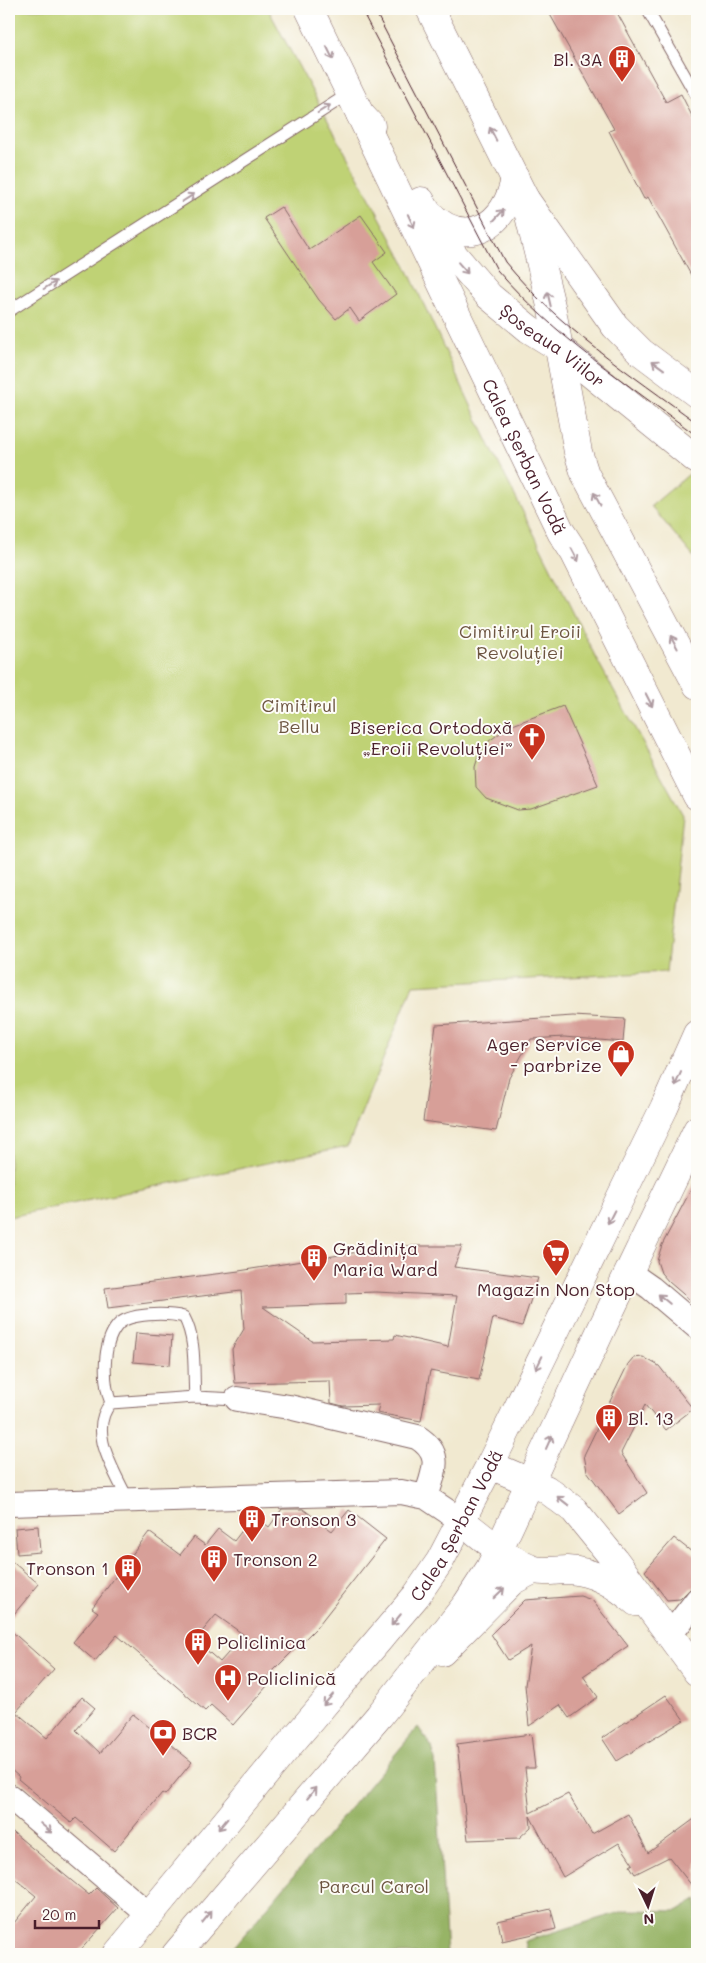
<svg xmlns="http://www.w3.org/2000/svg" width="706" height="1963" font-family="Mali,sans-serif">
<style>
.green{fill:#bfd275;stroke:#847850}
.forest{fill:#97b466;stroke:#706a48}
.building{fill:#d79f98;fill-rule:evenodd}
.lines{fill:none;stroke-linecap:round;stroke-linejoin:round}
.lane-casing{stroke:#846665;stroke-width:13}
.street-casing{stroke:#846665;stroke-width:26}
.secondary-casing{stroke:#846665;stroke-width:29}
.primary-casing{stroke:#846665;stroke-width:29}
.lane{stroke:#fff;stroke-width:11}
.street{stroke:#fff;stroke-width:24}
.secondary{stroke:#fff;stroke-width:28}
.primary{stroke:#fff;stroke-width:28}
.tram{stroke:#4a1f2b;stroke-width:1}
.oneway{stroke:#ae9aa0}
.labels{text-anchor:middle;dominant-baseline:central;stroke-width:4;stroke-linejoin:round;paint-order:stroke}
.poi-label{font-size:18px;fill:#4a1f2b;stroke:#fdfcf7;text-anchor:start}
.street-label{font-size:18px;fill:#4a1f2b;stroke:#fdfcf7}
.park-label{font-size:18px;fill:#6d5541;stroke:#fdfcf7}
</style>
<rect width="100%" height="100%" fill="#fdfcf7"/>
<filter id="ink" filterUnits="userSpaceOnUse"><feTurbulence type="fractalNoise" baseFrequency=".02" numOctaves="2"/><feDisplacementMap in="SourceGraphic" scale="10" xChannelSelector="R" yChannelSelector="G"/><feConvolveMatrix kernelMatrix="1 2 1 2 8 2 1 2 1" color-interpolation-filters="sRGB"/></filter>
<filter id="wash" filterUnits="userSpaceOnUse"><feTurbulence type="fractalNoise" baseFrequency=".0096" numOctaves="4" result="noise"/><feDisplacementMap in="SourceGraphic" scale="20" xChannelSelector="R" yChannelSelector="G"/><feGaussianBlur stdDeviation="1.12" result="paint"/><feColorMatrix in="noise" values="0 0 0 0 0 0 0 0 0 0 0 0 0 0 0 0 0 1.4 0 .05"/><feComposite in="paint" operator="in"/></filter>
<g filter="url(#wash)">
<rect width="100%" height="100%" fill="#f1e9d0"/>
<!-- green -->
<path class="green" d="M9,9H268L404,262L487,440L596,658L683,815L666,972L413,985L348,1146L9,1217Z
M694,470L697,474V561L651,506Z"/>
<!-- forest -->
<path class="forest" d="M418,1727L432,1747L435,1760L447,1954H228Z
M697,1899V1954H523L528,1953L525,1941L627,1910L677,1911Z"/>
<g id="blocks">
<!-- building -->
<path class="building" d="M547,9H615L666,102L681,94L697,126V286L648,197L644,199L609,131L614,129Z
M281,207L309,250L361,215L387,252L373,262L396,294L359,321L350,308L336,319L319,300L264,218Z
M563,706L598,785L531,809L518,810L486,798L476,787L475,767L479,754L489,741L510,726Z
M573,1016L625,1019L623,1042L564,1037L531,1039L509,1078L496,1131L423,1121L436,1025Z
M697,1178V1306L669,1282L661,1273L657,1261L662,1245Z
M396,1246H462L454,1267L538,1278L522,1326L493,1318L479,1380L430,1371L421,1421L377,1413L379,1405L343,1406L331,1403L330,1381L235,1383L232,1349L244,1329L241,1291L108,1308L105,1288L239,1271ZM376,1292L457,1296L448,1347L395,1335L394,1339L312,1341L263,1307L346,1304V1293Z
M136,1333L172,1336L170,1365L133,1362Z
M643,1357L659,1366L693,1409L666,1430L645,1405L621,1453L647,1493L619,1514L587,1471L584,1455L628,1364L633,1358Z
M282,1509H303L332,1531L349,1510L386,1539L316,1628L262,1682L267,1686L233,1725L211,1705L205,1711L117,1635L95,1661L73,1642L98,1612L92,1608L149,1532L180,1555L194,1537L205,1545L218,1529L234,1541L254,1515L269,1527ZM216,1615L244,1635L220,1662L195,1640Z
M38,1526L40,1552L17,1554L15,1528Z
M674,1538L697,1556V1587L691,1588L680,1599L667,1600L645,1571Z
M9,1559L39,1584L9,1620Z
M580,1596L592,1600L628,1646L583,1676L598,1697L569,1718L560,1705L529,1726L525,1685L531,1646L508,1660L491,1634L525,1600Z
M9,1629L54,1669L16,1712L47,1738L82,1697L95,1708L76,1730L100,1753L133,1714L192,1762L165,1795L162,1793L114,1851L76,1818L71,1823L18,1779L19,1777L9,1768Z
M666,1695L684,1720L617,1761L602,1738Z
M531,1734L535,1768H525L530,1813L568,1794L592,1834L628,1814L648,1853L697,1817V1892L669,1857L635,1874L630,1866L633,1864L619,1843L563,1877L530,1816L531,1827L519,1838L468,1840L457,1744Z
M9,1829L89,1895L96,1888L118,1908L77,1954H9V1929L36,1896L9,1874Z
M551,1909L556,1929L502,1941L498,1921Z"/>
</g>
</g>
<g filter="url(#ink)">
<use href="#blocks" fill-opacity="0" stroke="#846665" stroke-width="1"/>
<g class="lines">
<defs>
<path id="lane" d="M647,9L697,97
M9,311L350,93
M111,1403C103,1383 102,1344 117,1326C128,1312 168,1313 184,1317C197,1341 193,1371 195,1397
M129,1502C116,1473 86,1431 111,1403L195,1397L237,1399"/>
<path id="street" d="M628,1272L651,1288L697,1327
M237,1399L289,1407L417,1437C444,1454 434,1471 426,1497
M9,1504L401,1492L426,1497L462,1521
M670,1635L697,1600
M9,1796L148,1914"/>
<path id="secondary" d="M490,1465L546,1489L574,1510L614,1559L697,1672
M462,1521C480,1535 511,1562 532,1569C542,1573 557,1570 567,1570C595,1571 616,1585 636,1602
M442,1652L512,1581L533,1570"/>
<g id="primary">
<path d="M309,9L360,114L371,126"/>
<path d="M430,9L525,199L615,326L641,352L697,394"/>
<path id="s1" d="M360,114L561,532L574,552L697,796"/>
<path d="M525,199L552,310L578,452L585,474L697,685"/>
<path id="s2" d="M421,201L446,246L489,296L529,329L558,347L697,460"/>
<path d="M428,213C466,251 507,226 515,178"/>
<path id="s3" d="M117,1954L291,1743L416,1596L440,1561L490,1465L664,1108L697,1034"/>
<path d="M176,1954L379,1716L466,1605L490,1568L600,1332L697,1130"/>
</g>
</defs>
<!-- lane casing -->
<use href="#lane" class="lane-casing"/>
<!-- street casing -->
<use href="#street" class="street-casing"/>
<!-- secondary casing -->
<use href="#secondary" class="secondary-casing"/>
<!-- primary casing -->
<use href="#primary" class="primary-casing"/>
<!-- lane -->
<use href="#lane" class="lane"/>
<!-- street -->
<use href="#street" class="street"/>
<!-- secondary -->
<use href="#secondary" class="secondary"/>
<!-- primary -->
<use href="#primary" class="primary"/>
<!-- tram -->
<path class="tram" d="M361,9L497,270C554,336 628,384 697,436
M374,9L505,262C558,327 631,374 697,423"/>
</g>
<!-- one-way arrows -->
<defs><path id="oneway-shaft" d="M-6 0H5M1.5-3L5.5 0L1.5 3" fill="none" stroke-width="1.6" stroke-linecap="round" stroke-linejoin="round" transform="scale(1.25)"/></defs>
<g class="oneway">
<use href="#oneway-shaft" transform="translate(330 53) rotate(64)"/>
<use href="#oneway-shaft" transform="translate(324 109) rotate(-32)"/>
<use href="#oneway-shaft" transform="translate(493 134) rotate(-117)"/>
<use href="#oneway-shaft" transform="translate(188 198) rotate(-32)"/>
<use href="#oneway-shaft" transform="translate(499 215) rotate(-47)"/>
<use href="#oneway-shaft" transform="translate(411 221) rotate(65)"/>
<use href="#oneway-shaft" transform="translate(463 268) rotate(49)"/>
<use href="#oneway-shaft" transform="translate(50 285) rotate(-32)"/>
<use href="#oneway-shaft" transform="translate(549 299) rotate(-103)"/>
<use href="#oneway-shaft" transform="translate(658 365) rotate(-144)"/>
<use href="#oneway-shaft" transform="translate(597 499) rotate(-118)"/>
<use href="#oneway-shaft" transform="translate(575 555) rotate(62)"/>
<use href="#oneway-shaft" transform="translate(674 642) rotate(-119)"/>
<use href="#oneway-shaft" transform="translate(649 700) rotate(63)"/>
<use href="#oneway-shaft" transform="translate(678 1079) rotate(114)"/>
<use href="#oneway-shaft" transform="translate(611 1217) rotate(117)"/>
<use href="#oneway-shaft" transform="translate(664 1299) rotate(-140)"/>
<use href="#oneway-shaft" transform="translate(539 1363) rotate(116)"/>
<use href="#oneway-shaft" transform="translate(549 1442) rotate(-66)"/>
<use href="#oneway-shaft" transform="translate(563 1501) rotate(-142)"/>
<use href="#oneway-shaft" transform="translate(499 1593) rotate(-44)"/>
<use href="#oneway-shaft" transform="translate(396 1620) rotate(130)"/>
<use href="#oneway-shaft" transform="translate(328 1700) rotate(131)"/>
<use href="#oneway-shaft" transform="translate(312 1793) rotate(-50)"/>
<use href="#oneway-shaft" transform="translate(223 1824) rotate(130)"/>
<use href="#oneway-shaft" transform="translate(46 1828) rotate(40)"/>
<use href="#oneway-shaft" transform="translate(207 1917) rotate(-50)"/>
</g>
</g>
<!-- icons -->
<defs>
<symbol id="building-pin" viewBox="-11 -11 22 30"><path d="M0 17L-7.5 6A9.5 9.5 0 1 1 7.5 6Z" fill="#c8321e" stroke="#fdfcf7"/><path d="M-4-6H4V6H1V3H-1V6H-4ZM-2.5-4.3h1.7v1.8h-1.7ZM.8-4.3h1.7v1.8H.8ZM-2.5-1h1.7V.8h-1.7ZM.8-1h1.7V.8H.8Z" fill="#fff"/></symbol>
<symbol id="church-pin" viewBox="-11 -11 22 30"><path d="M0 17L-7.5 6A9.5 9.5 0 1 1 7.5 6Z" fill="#c8321e" stroke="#fdfcf7"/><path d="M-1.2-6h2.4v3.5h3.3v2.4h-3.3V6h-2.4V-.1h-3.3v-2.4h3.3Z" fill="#fff"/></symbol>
<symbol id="shop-pin" viewBox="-11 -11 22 30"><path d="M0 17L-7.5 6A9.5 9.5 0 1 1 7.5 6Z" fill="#c8321e" stroke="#fdfcf7"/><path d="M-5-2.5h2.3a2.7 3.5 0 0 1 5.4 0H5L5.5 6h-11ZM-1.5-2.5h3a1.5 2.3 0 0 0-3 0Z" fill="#fff"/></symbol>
<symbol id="supermarket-pin" viewBox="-11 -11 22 30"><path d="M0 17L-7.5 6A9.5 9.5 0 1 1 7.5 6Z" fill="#c8321e" stroke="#fdfcf7"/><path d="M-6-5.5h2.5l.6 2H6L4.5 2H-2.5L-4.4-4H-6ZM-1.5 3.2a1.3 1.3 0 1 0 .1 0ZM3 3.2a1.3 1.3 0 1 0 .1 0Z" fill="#fff"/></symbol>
<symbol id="hospital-pin" viewBox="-11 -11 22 30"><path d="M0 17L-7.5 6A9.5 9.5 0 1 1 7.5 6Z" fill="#c8321e" stroke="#fdfcf7"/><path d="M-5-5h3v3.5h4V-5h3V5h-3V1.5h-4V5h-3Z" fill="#fff"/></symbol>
<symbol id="bank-pin" viewBox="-11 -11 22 30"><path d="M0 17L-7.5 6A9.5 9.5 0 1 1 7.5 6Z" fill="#c8321e" stroke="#fdfcf7"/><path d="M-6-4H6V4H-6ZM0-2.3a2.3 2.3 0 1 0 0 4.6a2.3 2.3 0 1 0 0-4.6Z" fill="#fff"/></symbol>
</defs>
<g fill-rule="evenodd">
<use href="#building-pin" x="606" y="43" width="32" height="43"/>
<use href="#church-pin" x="516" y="721" width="32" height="43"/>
<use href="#shop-pin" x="605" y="1038" width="32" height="43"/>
<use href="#supermarket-pin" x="540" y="1237" width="32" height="43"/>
<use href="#building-pin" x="298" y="1242" width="32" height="43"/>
<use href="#building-pin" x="593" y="1402" width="32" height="43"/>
<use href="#building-pin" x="236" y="1503" width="32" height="43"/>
<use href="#building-pin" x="198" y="1543" width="32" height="43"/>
<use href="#building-pin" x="112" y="1552" width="32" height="43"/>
<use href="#building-pin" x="182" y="1626" width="32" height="43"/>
<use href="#hospital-pin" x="212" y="1662" width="32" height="43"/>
<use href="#bank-pin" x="147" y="1717" width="32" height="43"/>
</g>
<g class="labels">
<!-- poi labels -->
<g class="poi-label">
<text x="603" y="59" text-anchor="end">Bl. 3A</text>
<text x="513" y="727" text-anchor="end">Biserica Ortodoxă<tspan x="513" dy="21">„Eroii Revoluției”</tspan></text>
<text x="602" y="1044" text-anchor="end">Ager Service<tspan x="602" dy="21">- parbrize</tspan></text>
<text x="333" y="1248">Grădinița<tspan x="333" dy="21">Maria Ward</tspan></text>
<text x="556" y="1289" text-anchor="middle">Magazin Non Stop</text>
<text x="628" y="1418">Bl. 13</text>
<text x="271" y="1519">Tronson 3</text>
<text x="233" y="1559">Tronson 2</text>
<text x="109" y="1568" text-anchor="end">Tronson 1</text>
<text x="217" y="1642">Policlinica</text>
<text x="247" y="1678">Policlinică</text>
<text x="182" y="1733">BCR</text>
</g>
<!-- street labels -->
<g class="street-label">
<text stroke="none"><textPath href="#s2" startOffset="198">Șoseaua Viilor</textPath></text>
<text stroke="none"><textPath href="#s1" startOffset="380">Calea Șerban Vodă</textPath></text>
<text stroke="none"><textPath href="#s3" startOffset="548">Calea Șerban Vodă</textPath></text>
</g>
<!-- park labels -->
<g class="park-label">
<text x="520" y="631">Cimitirul Eroii<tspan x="520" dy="21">Revoluției</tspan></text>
<text x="299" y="705">Cimitirul<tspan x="299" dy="21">Bellu</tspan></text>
<text x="374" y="1886">Parcul Carol</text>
</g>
</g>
<!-- margin -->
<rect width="706" height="1963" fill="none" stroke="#fdfcf7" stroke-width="30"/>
<!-- north arrow -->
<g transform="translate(648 1906) rotate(176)" stroke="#fdfcf7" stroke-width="4" paint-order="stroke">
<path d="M0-4L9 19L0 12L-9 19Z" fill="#4a1f2b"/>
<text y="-8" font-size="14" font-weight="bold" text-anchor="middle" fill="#4a1f2b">N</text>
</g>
<!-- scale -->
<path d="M35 1920v8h64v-8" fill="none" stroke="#4a1f2b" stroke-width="2.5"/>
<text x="42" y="1920" font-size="15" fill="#4a1f2b" stroke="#fdfcf7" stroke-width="4" paint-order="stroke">20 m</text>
</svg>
